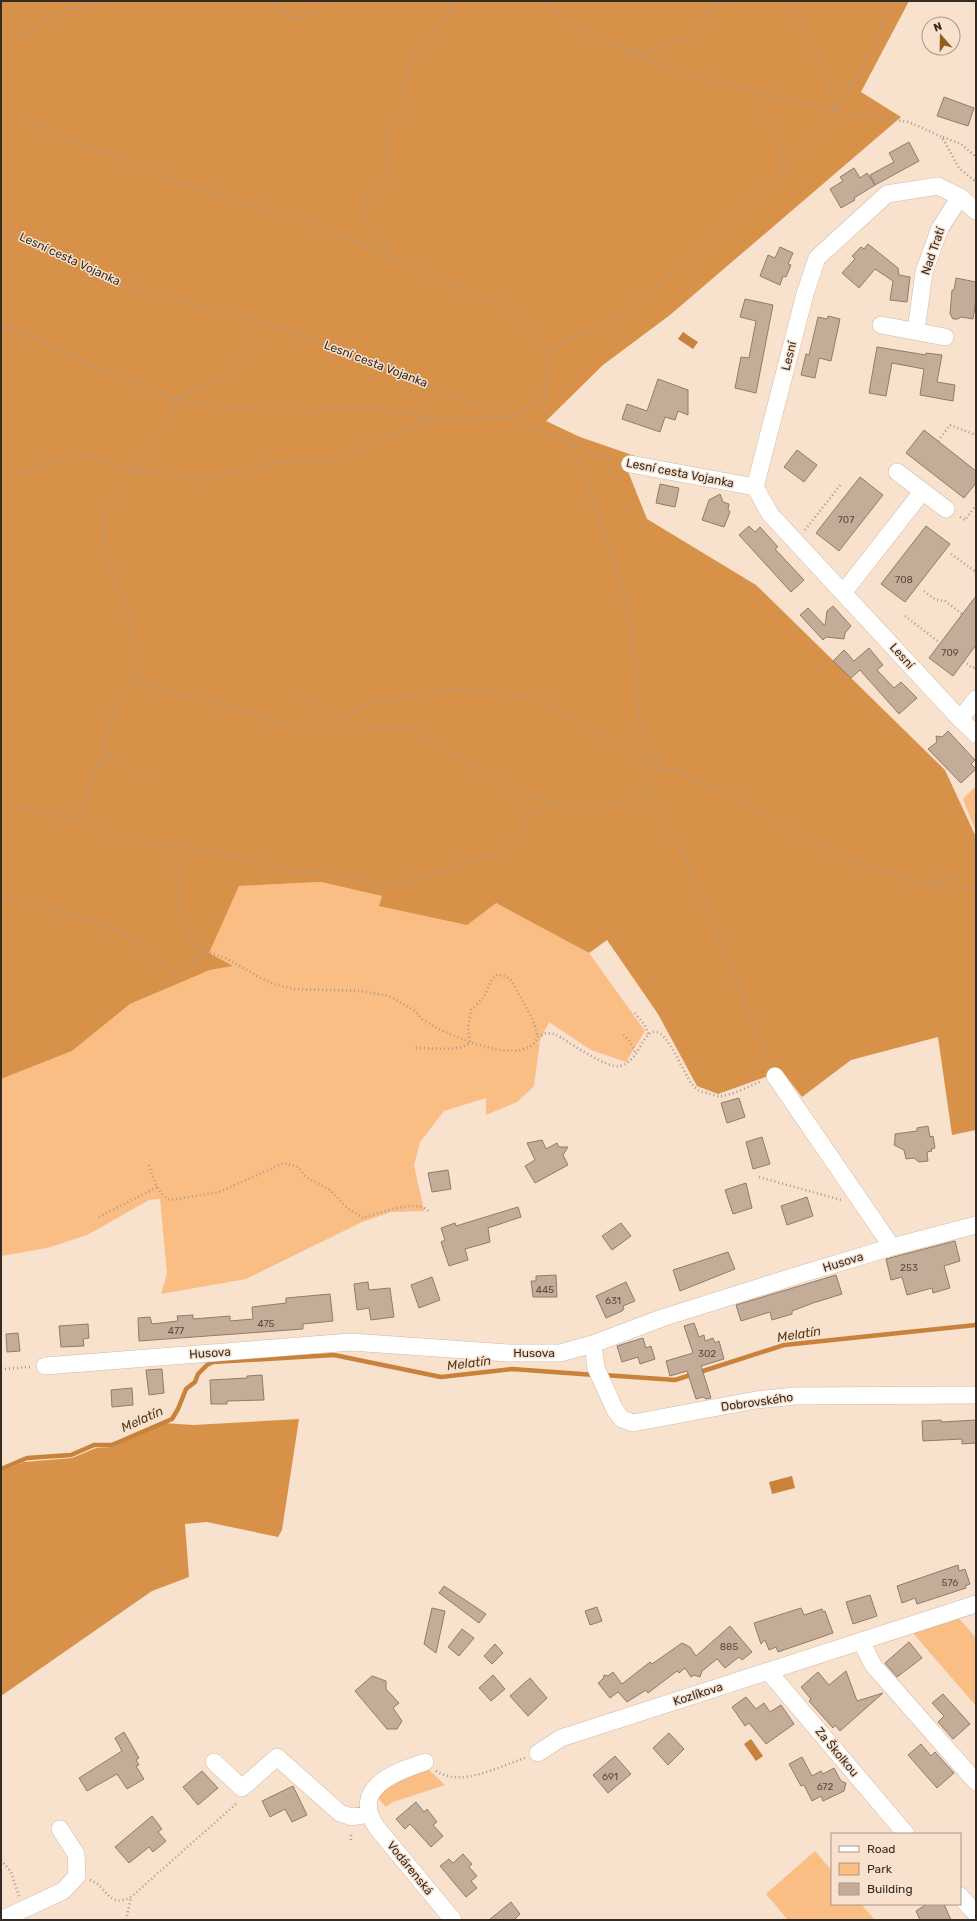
<svg xmlns="http://www.w3.org/2000/svg" width="977" height="1921" font-family="Rubik,sans-serif">
<style>
.green{fill:#fabd84}
.forest{fill:#d89149}
.water{fill:#c88239}
.lines{fill:none;stroke-linecap:round;stroke-linejoin:round}
.stream{stroke:#c88239;stroke-width:4.5}
.building{fill:#c3ad99;stroke:#917c6a}
.minor-casing{stroke:#d0baa6;stroke-width:18}
.path{stroke:#aa998a;stroke-width:2.5;stroke-dasharray:1 3;stroke-linecap:butt}
.minor{stroke:#fff;stroke-width:17}
.labels{text-anchor:middle;dominant-baseline:central;stroke-width:3;stroke-linejoin:round;paint-order:stroke}
.number-label{font-size:10px;fill:#584c41}
.street-label{font-size:12px;fill:#342b24;stroke:#f8e1cd}
.water-label{font-size:13px;font-style:italic;fill:#583a1c;stroke:#f8e1cd}
</style>
<rect width="100%" height="100%" fill="#f8e1cd"/>
<!-- green -->
<path class="green" d="M976,786V832L963,799Z
M321,882L382,896L380,906L496,903L589,953L645,1031L626,1062L591,1050L549,1022L540,1040L534,1086L517,1102L486,1115V1098L444,1111L420,1142L414,1165L424,1211L391,1212L362,1222L246,1279L161,1294L167,1274L160,1199L149,1200L87,1235L47,1248L1,1256V1079L72,1051L130,1004L210,970L232,966L208,953L239,886Z
M958,1617L976,1638V1706L912,1632Z
M426,1767L445,1785L393,1802L386,1807L377,1797L383,1787Z
M815,1851L832,1871V1904H861L875,1920H788L766,1894Z"/>
<!-- forest -->
<path class="forest" d="M1,1H909L861,92L901,117L670,315L603,365L546,421L580,437L635,456L627,469L647,519L756,585L945,770L976,837V1130L952,1135L938,1037L851,1060L802,1097L782,1071L718,1094L697,1086L658,1014L607,940L589,953L496,903L467,925L379,906L382,896L321,882L239,886L209,953L233,966L210,970L130,1004L72,1051L1,1079Z
M299,1419L282,1530L278,1537L207,1522L185,1524L189,1577L152,1591L1,1696V1471L24,1462L72,1458L96,1448L113,1447L164,1423L193,1425Z"/>
<!-- water -->
<path class="water" d="M683,332L698,342L693,349L678,339Z
M792,1476L795,1488L772,1494L769,1482Z
M751,1739L763,1756L756,1761L744,1744Z"/>
<g class="lines">
<!-- stream -->
<path class="stream" d="M604,1375L675,1380L784,1345L976,1325
M1,1469L27,1458L71,1455L94,1445H112L172,1419L178,1409L186,1389L195,1382L198,1374L207,1365L213,1362L334,1355L441,1377L512,1369L595,1375"/>
</g>
<!-- building -->
<path class="building" d="M944,97L974,108L968,126L937,116Z
M909,142L919,161L875,185L870,175L894,162L889,153Z
M854,168L860,178L867,173L875,185L854,198L855,200L841,208L830,189L843,181L840,177Z
M868,244L898,268L899,275L910,277L907,302L890,300L893,281L875,269L859,288L842,273L855,259L852,256L861,247L864,249Z
M780,247L793,253L788,264L791,265L786,277L783,276L780,285L760,276L768,255L775,258Z
M956,278L976,282V300L973,319L961,317L958,319H953L950,314L952,290H954Z
M745,299L773,305L756,393L735,388L741,357L749,358L756,321L740,317Z
M828,316L840,319L831,361L819,358L815,378L801,375L806,354L809,355L818,317L827,319Z
M877,347L926,355V353L942,355L937,382L955,385L953,401L920,395L924,369L892,363L886,396L869,393Z
M658,379L688,390V415L678,411L675,420L665,417L660,432L622,419L627,404L647,411Z
M924,430L976,471V483L964,498L906,453Z
M797,450L817,465L804,482L784,467Z
M860,477L883,495L839,551L816,533Z
M660,484L679,488L675,507L656,503Z
M720,494L723,502L729,504L728,509L730,512L724,527L702,520L709,500Z
M749,526L755,532L760,527L778,547L775,549L804,580L791,592L739,535Z
M926,526L950,544L905,602L881,584Z
M976,596V645L953,676L929,658Z
M833,606L851,626L845,633L844,639L826,637L823,640L800,615L808,608L825,626L827,611Z
M869,648L883,665L877,670L894,688L901,682L917,698L899,714L860,670L851,678L833,661L844,650L854,661Z
M948,731L975,760L971,764L976,769L961,783L928,749L937,742L936,736L942,737Z
M739,1098L745,1117L727,1123L721,1103Z
M928,1126L930,1137L933,1136L935,1148L931,1149L932,1151L927,1152L928,1161L919,1162L914,1158L906,1159L904,1150L894,1145L895,1141V1134L917,1131V1128Z
M762,1137L770,1164L753,1169L746,1142Z
M542,1140L546,1149L557,1143L559,1147H568L563,1155L568,1165L535,1183L525,1166L535,1160L527,1143Z
M448,1170L451,1189L432,1192L428,1173Z
M746,1183L752,1208L733,1214L725,1190Z
M807,1197L813,1216L787,1225L781,1206Z
M518,1207L521,1217L488,1228L490,1242L465,1249L468,1260L449,1266L441,1242L445,1240L441,1228L455,1223L456,1226Z
M621,1223L631,1236L612,1250L602,1236Z
M955,1241L960,1261L944,1266L950,1288L933,1293L932,1288L907,1295L902,1277L891,1280L886,1259Z
M728,1252L735,1269L680,1291L673,1270Z
M556,1275L557,1297H533L531,1281H536V1276Z
M836,1275L842,1294L813,1303L792,1311V1314L772,1320L770,1312L741,1321L736,1305Z
M432,1277L440,1300L419,1308L411,1285Z
M368,1282L369,1290L390,1288L394,1317L371,1320L369,1308L357,1310L354,1284Z
M626,1282L635,1301L623,1306L624,1309L622,1311L606,1318L596,1296Z
M330,1294L333,1321L303,1324V1329L139,1341L138,1318L150,1317L152,1324L178,1321L177,1316L193,1315V1319L230,1316V1321L253,1319L252,1307L286,1303V1298Z
M694,1323L699,1337L704,1335L705,1341L713,1338L715,1343L719,1341L724,1359L701,1366L711,1398L706,1399L703,1397L696,1399L687,1371L670,1376L666,1361L693,1353L684,1326Z
M88,1324L89,1338L83,1339L84,1346L61,1347L59,1326Z
M18,1333L20,1351L7,1352L6,1334Z
M643,1338L646,1348L651,1346L655,1359L640,1364L638,1357L622,1362L617,1346Z
M162,1369L164,1393L149,1395L146,1370Z
M262,1375L264,1400L227,1401V1404H211L210,1380L247,1378V1376Z
M132,1388L133,1405L112,1407L111,1390Z
M941,1420V1422L976,1420V1443L962,1444V1439L923,1441L922,1421Z
M958,1565L959,1571L965,1569L970,1584L965,1586L966,1588L917,1604L915,1598L902,1603L897,1586Z
M444,1586L486,1614L479,1623L439,1593Z
M870,1595L877,1616L853,1624L846,1602Z
M597,1607L602,1621L590,1625L585,1611Z
M432,1608L445,1611L436,1653L424,1644Z
M801,1608L804,1615L822,1609L823,1612L825,1611L833,1633L778,1652L776,1647L769,1650L765,1640L761,1644L754,1623Z
M730,1626L752,1652L742,1660L739,1657L725,1668L717,1659L702,1671L700,1677L694,1675L691,1677L685,1668L679,1673L677,1671L648,1693L646,1690L627,1702L618,1692L610,1698L598,1683L603,1679L604,1675L608,1676L613,1672L622,1684L650,1662L652,1664L682,1643L690,1647L696,1656Z
M462,1629L474,1638L459,1656L448,1647Z
M909,1642L922,1658L897,1677L885,1663Z
M495,1644L503,1653L492,1664L484,1656Z
M846,1671L857,1701L883,1693L840,1731L835,1725L833,1728L809,1701L811,1699L801,1687L818,1672L829,1685Z
M493,1675L505,1689L491,1701L479,1688Z
M372,1676L386,1681V1689L399,1703L393,1708L402,1721L397,1729H387L355,1691Z
M530,1678L547,1698L528,1716L510,1696Z
M943,1694L970,1724L953,1739L938,1722L944,1716L932,1703Z
M746,1697L756,1709L764,1703L770,1712L781,1705L794,1724L766,1744L749,1723L745,1726L732,1707Z
M124,1732L139,1758L136,1760L139,1765L136,1766L144,1779L127,1789L117,1774L87,1791L79,1778L122,1751L115,1738Z
M669,1733L684,1749L668,1765L653,1748Z
M921,1744L931,1756L935,1752L954,1773L937,1788L908,1755Z
M615,1756L631,1774L608,1793L593,1775Z
M802,1757L812,1776L821,1771L823,1774L834,1768L841,1781L846,1783L844,1791L823,1801L821,1796L812,1801L804,1785L801,1786L789,1764Z
M202,1771L218,1788L198,1805L183,1787Z
M293,1786L307,1815L292,1822L285,1809L270,1817L262,1801Z
M416,1802L424,1812L427,1809L437,1822L433,1825L443,1836L431,1847L410,1824L405,1829L396,1819Z
M152,1816L162,1829L158,1832L166,1841L153,1852L149,1847L129,1863L115,1847Z
M463,1854L472,1864L469,1867L477,1876L471,1881L477,1888L466,1897L440,1866L449,1859L453,1863Z
M511,1902L520,1914L514,1920H489Z
M927,1904H944L951,1920H920L916,1911Z"/>
<g class="lines">
<defs>
<path id="minor" d="M976,211L960,197L938,186L887,194L817,258L805,294L755,487L770,514L960,719L976,734
M881,325L945,337
M916,331L924,272L940,228L960,197
M630,464L755,487
M897,472L946,509
M843,593L922,492
M960,719L976,699
M775,1076L892,1247
M593,1344L596,1368L615,1410L622,1419L633,1423L756,1400L795,1396L976,1395
M45,1366L351,1342L508,1353H560L593,1344L662,1318L805,1273L892,1247L976,1225
M861,1641L873,1665L976,1782
M768,1671L906,1834
M538,1753L561,1738L976,1604
M214,1762L242,1788L277,1757L340,1813L352,1817L369,1814
M425,1762C395,1772 349,1788 377,1828L453,1920
M960,1896L976,1914
M1,1920L63,1891L77,1876L76,1854L60,1829"/>
</defs>
<!-- minor casing -->
<use href="#minor" class="minor-casing"/>
<!-- path -->
<path class="path" d="M272,1C292,27 310,18 331,1
M542,1C558,12 575,25 593,34C668,73 754,92 836,111L753,204L624,314L550,349
M787,1L801,22L816,52L836,111
M1,42L30,32L49,18L68,9L85,7L104,1
M631,51L658,49L667,44L694,37L702,28L711,9L718,4L737,1
M752,91L760,102L778,138L784,168
M1,109L66,138L194,187L314,224L502,306L550,349L545,398L510,417L435,419L385,410L340,407L315,412L292,410L264,411L221,406L174,399L126,377L92,366L37,339L1,326
M836,111L909,122L942,137L959,168L976,182
M836,111L864,65L894,1
M943,137L961,144L976,157
M1,227L104,277L149,293L265,323L392,370L606,458L616,460
M391,258L377,235L373,227L363,219L361,215L365,199L374,192L376,186L385,180L390,170L386,157L387,133C393,123 404,123 412,114L402,95L408,71L415,55L435,31L439,23L449,14L454,1
M938,441L950,425L976,435
M571,443L609,545L628,609L636,671L639,722L661,769
M1,478L19,474L47,464L86,456L134,470L172,414L174,399L222,377L241,362L278,328
M960,517L965,520L976,505
M805,530L842,483
M951,554L976,572
M924,591L936,600L945,601L962,614
M905,616L940,643
M964,661L972,668L976,667
M132,682L222,704L284,725L408,727L497,781L560,806H604L630,801L647,793
M294,696L346,717L368,704L456,689L533,696L661,769
M147,782L104,750L114,707L132,682L135,657L131,624L107,555L101,519L134,470L202,480L271,463L338,461L375,440L434,419
M1,802L67,818L129,842H147L237,856L279,869L350,876L380,885L419,879L459,864L494,855L524,832L522,823L525,815L541,810L550,802
M68,818L81,808L104,750
M163,845L178,876V903L186,932L192,941L204,950L227,959L259,977L274,984L294,989L361,991L389,996L414,1010L422,1019L438,1029L472,1043L499,1050L518,1051L533,1045L538,1037L546,1033L555,1034C568,1041 607,1069 619,1066C639,1063 642,1032 654,1032C671,1031 685,1083 698,1090C702,1092 707,1093 710,1094C714,1095 718,1097 722,1096C735,1094 749,1086 762,1081
M925,884L959,875L976,867
M1,898L15,899C51,911 90,918 124,935C145,945 157,967 179,973L196,965L204,950
M635,1013L646,1027L648,1034
M623,1035L629,1040L636,1054
M416,1048C429,1047 462,1053 470,1042L468,1028L471,1010L484,997L492,979L498,974L509,978L513,983L533,1020L538,1037
M770,1063L691,870L647,793L645,783C653,772 659,769 672,769L738,799L792,832L870,868L924,884L976,888
M149,1165C153,1178 157,1193 170,1200L219,1192L284,1163L298,1167L306,1177L330,1190L347,1208L363,1218C377,1214 418,1198 428,1211
M759,1177L841,1200
M99,1217L157,1187
M1,1369L30,1367
M436,1771C462,1788 499,1766 525,1758
M351,1840V1832
M1,1860L11,1872L19,1896
M90,1880C108,1886 107,1909 131,1897L237,1803
M126,1920L131,1897"/>
<!-- minor -->
<use href="#minor" class="minor"/>
</g>
<g class="labels">
<!-- number labels -->
<g class="number-label">
<text x="846" y="520">707</text>
<text x="904" y="580">708</text>
<text x="950" y="653">709</text>
<text x="909" y="1268">253</text>
<text x="545" y="1290">445</text>
<text x="613" y="1301">631</text>
<text x="266" y="1324">475</text>
<text x="176" y="1331">477</text>
<text x="707" y="1354">302</text>
<text x="950" y="1583">576</text>
<text x="729" y="1647">885</text>
<text x="610" y="1777">691</text>
<text x="825" y="1787">672</text>
</g>
<!-- street labels -->
<g class="street-label">
<text transform="translate(933 251) rotate(-71)">Nad Tratí</text>
<text transform="translate(70 259) rotate(25)">Lesní cesta Vojanka</text>
<text transform="translate(789 356) rotate(-76)">Lesní</text>
<text transform="translate(376 364) rotate(21)">Lesní cesta Vojanka</text>
<text transform="translate(680 473) rotate(11)">Lesní cesta Vojanka</text>
<text transform="translate(902 656) rotate(48)">Lesní</text>
<text transform="translate(843 1262) rotate(-17)">Husova</text>
<text transform="translate(210 1353) rotate(-4)">Husova</text>
<text x="534" y="1353">Husova</text>
<text transform="translate(757 1402) rotate(-8)">Dobrovského</text>
<text transform="translate(698 1694) rotate(-18)">Kozlíkova</text>
<text transform="translate(837 1752) rotate(50)">Za Školkou</text>
<text transform="translate(410 1868) rotate(51)">Vodárenská</text>
</g>
<!-- water labels -->
<g class="water-label">
<text transform="translate(799 1334) rotate(-9)">Melatín</text>
<text transform="translate(469 1363) rotate(-7)">Melatín</text>
<text transform="translate(142 1419) rotate(-24)">Melatín</text>
</g>
</g>
<!-- border -->
<rect width="977" height="1921" fill="none" stroke="#342b24" stroke-width="4"/>
<!-- legend -->
<rect x="831" y="1833" width="130" height="72" fill="#f8e1cd" stroke="#aa9889"/>
<rect x="839" y="1846" width="20" height="6" fill="#ffffff" stroke="#aa9889"/>
<text x="867" y="1853" font-size="12" fill="#342b24">Road</text>
<rect x="839" y="1863" width="20" height="12" fill="#fabd84" stroke="#aa9889"/>
<text x="867" y="1873" font-size="12" fill="#342b24">Park</text>
<rect x="839" y="1883" width="20" height="12" fill="#c3ad99" stroke="#aa9889"/>
<text x="867" y="1893" font-size="12" fill="#342b24">Building</text>
<!-- north arrow -->
<g transform="translate(941 36) rotate(340)"><circle r="19" fill="#f8e1cd" stroke="#aa9889"/>
<path d="M0-3L7 15L0 10L-7 15Z" fill="#965c1a"/>
<text y="-6" font-size="11" font-weight="bold" text-anchor="middle" fill="#342b24">N</text>
</g>
</svg>
